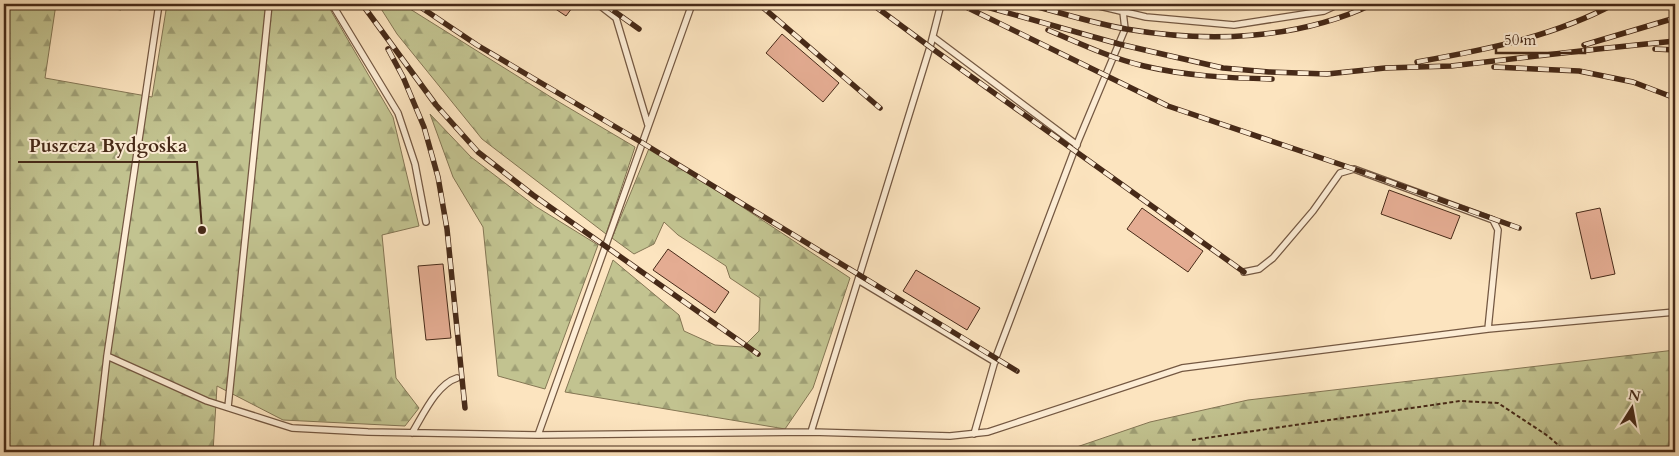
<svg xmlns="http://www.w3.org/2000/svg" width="1679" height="456" font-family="Cardo,serif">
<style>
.forest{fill:url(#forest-firs);stroke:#847654}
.building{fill:#e4ac92;stroke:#472a18}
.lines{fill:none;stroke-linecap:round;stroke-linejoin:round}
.lane-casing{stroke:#745842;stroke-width:8}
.path{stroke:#472a18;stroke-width:2;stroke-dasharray:4 2.5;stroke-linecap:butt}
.lane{stroke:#fdedd5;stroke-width:5.5}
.rail-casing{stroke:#472a18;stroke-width:5.5}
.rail{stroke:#fdedd5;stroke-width:4;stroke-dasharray:11;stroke-linecap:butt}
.leader{fill:none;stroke:#472a18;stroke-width:2}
.callout-dot{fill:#472a18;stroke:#fdedd5;stroke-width:2}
.callout-label{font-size:19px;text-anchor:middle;font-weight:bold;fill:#472a18;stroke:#fdedd5;stroke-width:4;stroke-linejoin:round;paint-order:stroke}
</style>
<defs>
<pattern id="forest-firs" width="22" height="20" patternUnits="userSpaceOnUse" patternTransform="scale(1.25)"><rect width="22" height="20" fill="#c2c390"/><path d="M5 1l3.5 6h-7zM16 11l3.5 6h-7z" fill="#9f9f75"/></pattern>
</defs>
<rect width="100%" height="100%" fill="#fce4bf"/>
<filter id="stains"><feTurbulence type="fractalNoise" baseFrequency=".004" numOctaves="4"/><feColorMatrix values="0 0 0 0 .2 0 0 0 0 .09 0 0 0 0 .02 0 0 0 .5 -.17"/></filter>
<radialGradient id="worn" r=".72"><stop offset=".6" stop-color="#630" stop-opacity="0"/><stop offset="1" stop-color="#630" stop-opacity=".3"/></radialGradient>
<!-- forest -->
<path class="forest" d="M4,4H56L45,78L152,97L167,4H327L393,117L419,226L382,235L396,378L419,408L405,426L283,420L217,386L213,452H4Z
M85,4H122L121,10Z
M378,4H402L554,99L635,147L606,234L482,139L397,34Z
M430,114L471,157L535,206L598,245L545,389L498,376L483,227L453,177Z
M650,146L850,278L813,388L785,429L565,392L613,260L679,315L684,331L715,345L743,347L759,331L760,298L730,278L726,266L678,235L664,222L654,244L634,254L612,238Z
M1675,350V452H1062L1150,422L1248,400Z"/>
<!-- building -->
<path class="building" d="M548,4H575L566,16Z
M782,34L839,83L823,102L766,53Z
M1389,190L1460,216L1451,239L1381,214Z
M1142,208L1203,251L1188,272L1127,229Z
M1600,208L1615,274L1591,279L1576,213Z
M668,249L729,292L715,313L653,270Z
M443,264L451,338L426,340L418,266Z
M916,270L980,308L967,330L903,291Z"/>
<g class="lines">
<defs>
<path id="lane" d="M332,4L398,113L415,164L426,222
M598,4L616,18L648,125
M1091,4L1146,17L1234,25L1324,11L1339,4
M933,37L1077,145
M1244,272L1259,269L1273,258L1313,211L1340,173L1354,169L1493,220L1498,230L1488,329
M858,280L995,362
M107,356L207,401L292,428L368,432L538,435L811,432L950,436L988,432L1182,368L1488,329L1675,312
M228,407L269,4
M811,432L930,47L941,4
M412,433C423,415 437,384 457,378
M974,434L996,357L1074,151L1125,29L1123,12L1125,4
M538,435L692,4
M96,452L107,356L159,4"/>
</defs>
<!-- lane casing -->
<use href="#lane" class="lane-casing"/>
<!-- path -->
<path class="path" d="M1192,440L1460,401L1498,403L1548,436L1566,452"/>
<!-- lane -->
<use href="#lane" class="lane"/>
<defs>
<path id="rail" d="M362,4L436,105L478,152L533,195L758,354
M416,4L477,45L641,142L1017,371
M604,4L639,29
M759,4L880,108
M872,4L930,47L1244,272
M960,4L1168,106L1354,169L1519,228
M976,4L1119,44L1175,57L1223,68L1269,72L1327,74L1385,68L1451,66L1598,49L1675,41
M1026,4C1059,12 1092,23 1126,29C1208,43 1297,40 1373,4
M1048,30C1079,43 1110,58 1144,66C1186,76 1229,78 1272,79
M1584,45L1675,18
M388,49L403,77L424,127L438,177L447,229L465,408
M1655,49L1675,50
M1417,62C1484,50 1553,37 1614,4
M1494,67L1579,71L1633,82L1675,98"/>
</defs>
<!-- rail casing -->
<use href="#rail" class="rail-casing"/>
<!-- rail -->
<use href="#rail" class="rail"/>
</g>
<!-- callouts -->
<path class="leader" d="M202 230L197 162H18"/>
<circle class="callout-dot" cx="202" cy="230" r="5"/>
<g class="callout-label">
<text x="108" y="152">Puszcza Bydgoska</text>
</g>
<!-- margin -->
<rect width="1679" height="456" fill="none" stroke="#fce4bf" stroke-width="20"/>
<rect x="5" y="5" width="1669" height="446" fill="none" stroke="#472a18" stroke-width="2.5"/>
<rect x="10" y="10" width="1659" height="436" fill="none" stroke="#472a18"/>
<!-- north arrow -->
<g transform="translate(1632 408) rotate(11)" stroke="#fdedd5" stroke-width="4" paint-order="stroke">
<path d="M0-4L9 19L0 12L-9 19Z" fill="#472a18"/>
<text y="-8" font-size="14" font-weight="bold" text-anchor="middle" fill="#472a18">N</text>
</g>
<!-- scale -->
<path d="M1496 45v8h89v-8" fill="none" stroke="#472a18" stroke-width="2.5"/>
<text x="1504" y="45" font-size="15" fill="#472a18" stroke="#fdedd5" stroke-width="4" paint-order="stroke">50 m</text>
<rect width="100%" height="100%" filter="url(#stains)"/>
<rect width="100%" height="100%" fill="url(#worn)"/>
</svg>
